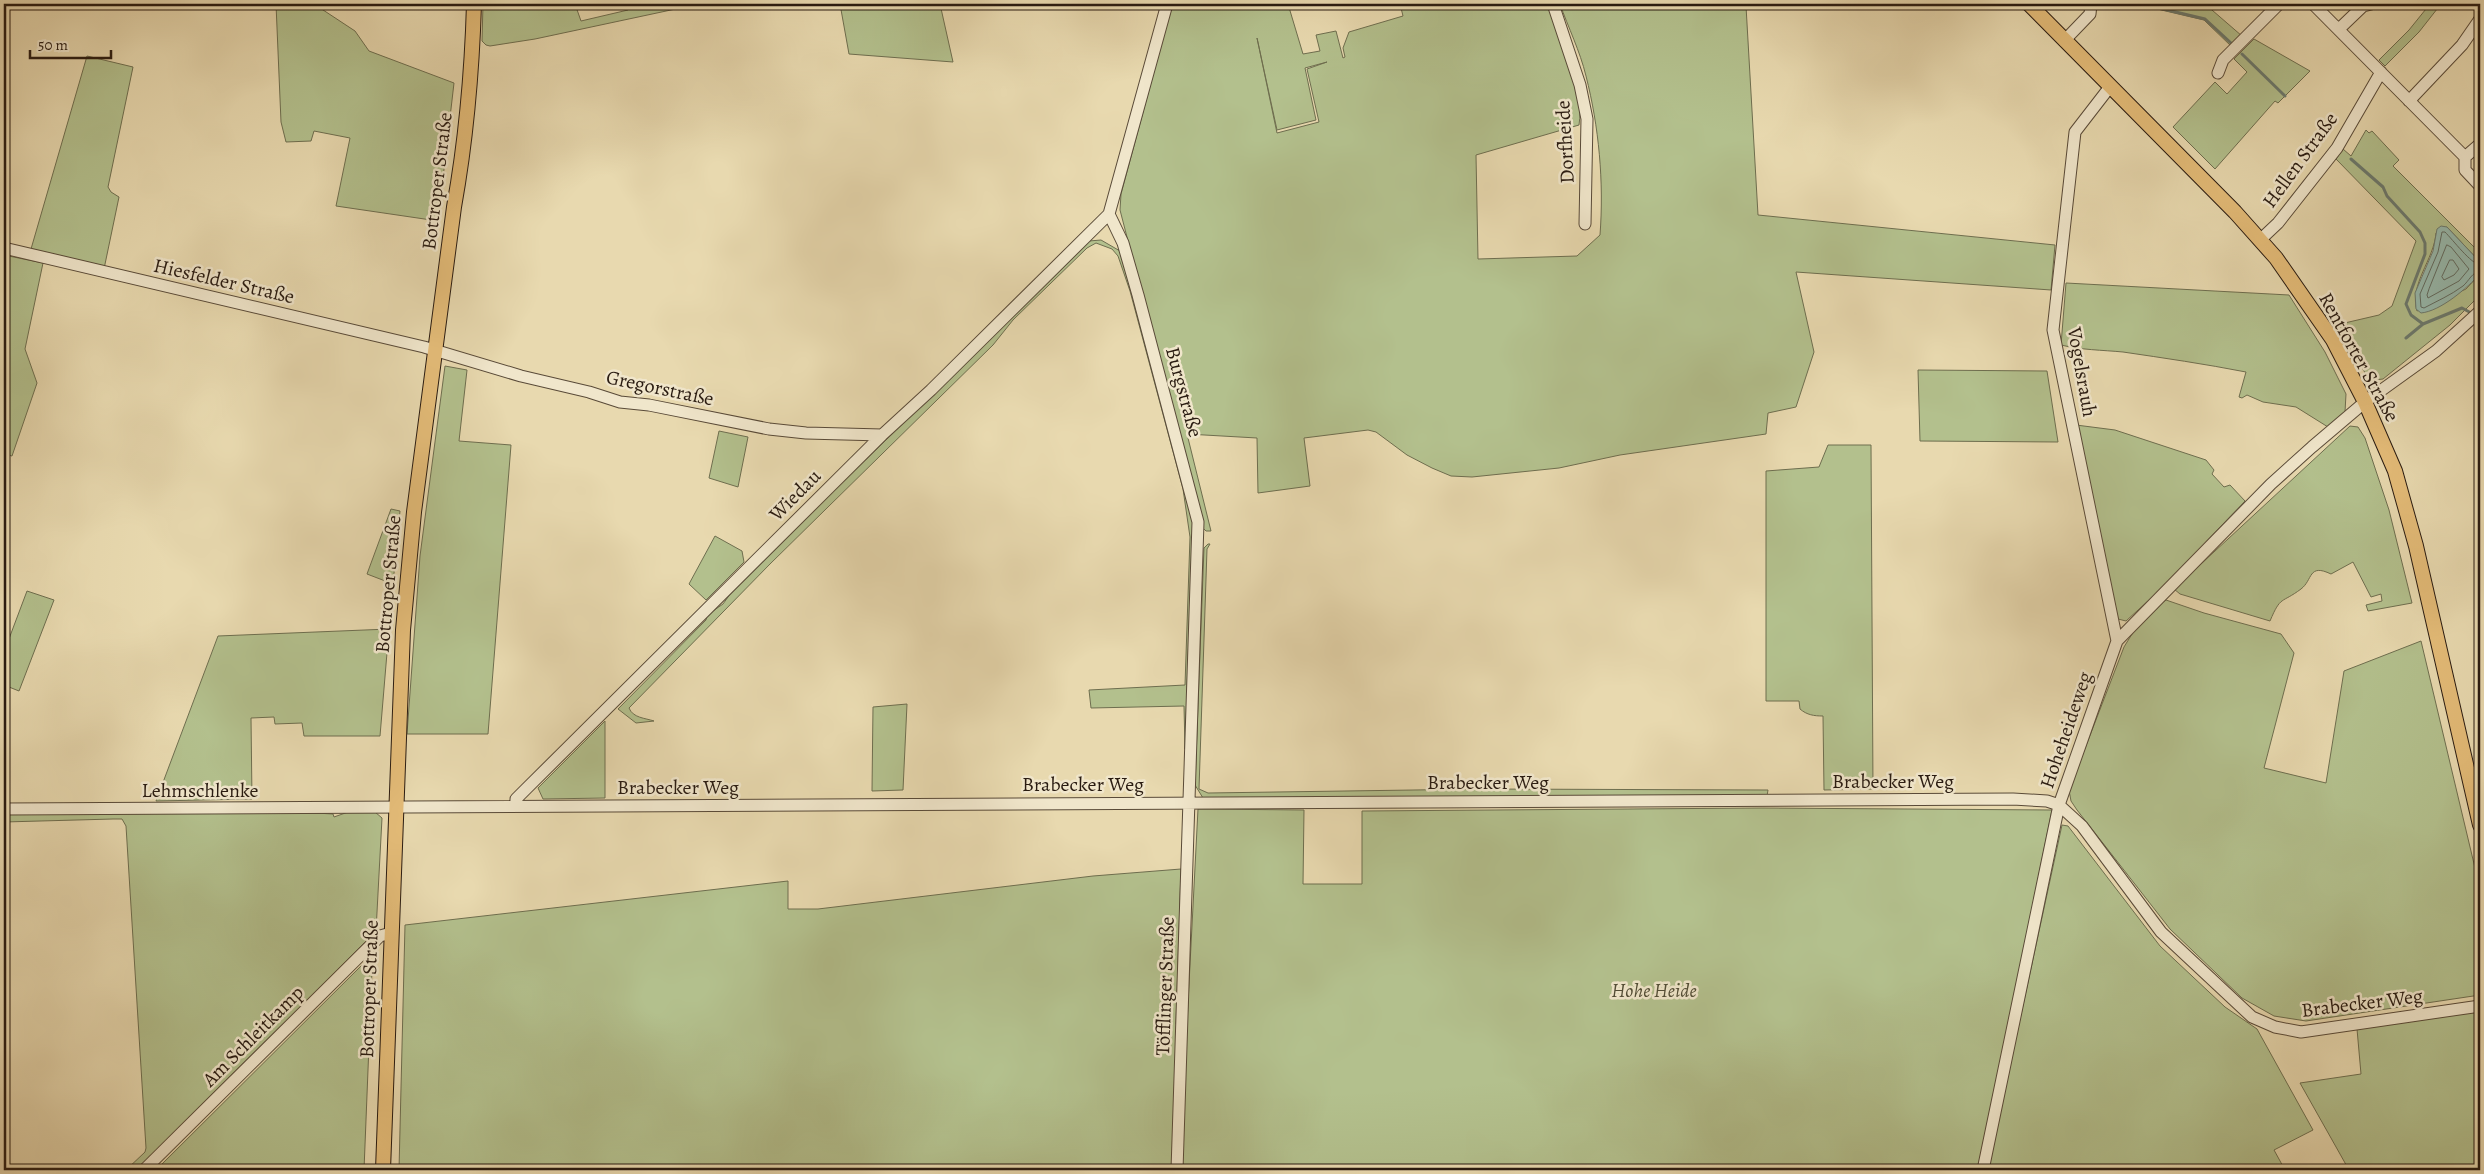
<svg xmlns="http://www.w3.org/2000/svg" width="2484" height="1174" font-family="Alegreya,serif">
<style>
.green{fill:#b3c08d;stroke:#6e6e4f;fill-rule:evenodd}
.water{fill:#97baae;stroke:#6b7a6f}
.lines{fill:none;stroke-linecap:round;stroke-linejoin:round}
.shore{stroke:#606a60;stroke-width:1}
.stream{stroke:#6b7a6f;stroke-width:3}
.minor-casing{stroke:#594a38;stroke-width:13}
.major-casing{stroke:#291b11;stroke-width:16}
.minor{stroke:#f0e6cb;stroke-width:11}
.major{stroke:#e4bc78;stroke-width:14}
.labels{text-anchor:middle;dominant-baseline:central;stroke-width:5;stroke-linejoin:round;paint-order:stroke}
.street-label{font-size:20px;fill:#291b11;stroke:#f0e6cb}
.park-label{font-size:20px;font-style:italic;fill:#524d36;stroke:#f0e6cb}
</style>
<rect width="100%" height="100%" fill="#e8d9af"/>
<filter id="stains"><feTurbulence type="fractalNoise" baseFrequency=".004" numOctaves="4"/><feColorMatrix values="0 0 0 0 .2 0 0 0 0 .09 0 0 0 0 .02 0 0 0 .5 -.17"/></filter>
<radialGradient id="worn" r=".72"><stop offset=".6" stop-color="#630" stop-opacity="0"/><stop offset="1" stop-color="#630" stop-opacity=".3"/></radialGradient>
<!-- green -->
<path class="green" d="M276,4H314L355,31L369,51L454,83L438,221L336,206L350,138L314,131L311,141L286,142L281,122Z
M483,4H575L581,21L628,10L627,4H699L535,39L490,46L486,45L482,41Z
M840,4H940L953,62L849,54Z
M1172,4H1256L1251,7L1264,4H1288L1303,54L1320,51L1316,35L1336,31L1343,58L1345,57L1343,48L1349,32L1403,16L1400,4H1548C1559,37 1585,90 1579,125L1476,155L1478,259L1577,256L1600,235C1604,182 1599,127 1586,76C1580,51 1568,27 1560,4H1755L1746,6L1758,215L2055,245L2051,290L1796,272L1814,352L1796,407L1768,413L1766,434L1620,455L1559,468L1472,477L1451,476L1432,468L1407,455L1376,432L1368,430L1304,438L1310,486L1258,493L1257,438L1187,434L1211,531H1206L1202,527L1120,210L1121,194ZM1257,38L1277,130L1316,120L1305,68L1327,62L1307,69L1319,122L1277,133Z
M2136,4H2164L2193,8L2196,4H2205L2242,36L2232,47L2204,20Z
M2430,4H2441L2419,32L2385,66L2379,60L2409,30Z
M2254,39L2310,71L2278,103L2275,101L2215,169L2173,127L2215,82L2227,94L2247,72L2234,59Z
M87,56L133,67L108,187L111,192L119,197L104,269L31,249Z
M2366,130L2369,133L2372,131L2399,160L2393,166L2480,253V262L2447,227L2436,233C2434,260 2409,284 2417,311L2466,289L2480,274V295L2450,325L2383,379L2375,380L2367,376L2336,325L2379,315L2392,306L2416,241L2336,159L2343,149L2351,156Z
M1101,240L1120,251L1193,519L1185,749L1184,706L1091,708L1089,690L1185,685L1190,537L1183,489L1130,291L1118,256L1112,249L1096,243L1087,248L1013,320L993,345L770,564L629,708C633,718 645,718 654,721L636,723L618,709L706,620L707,615L723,604L733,590L1089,241Z
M4,255L43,263L25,349L37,383L12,456L4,454Z
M2066,283L2289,295L2325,352L2346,394L2345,412L2328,427L2296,407L2263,402L2247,395L2242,398L2239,397L2246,372C2205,364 2164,358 2123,352C2102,350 2081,350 2061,345Z
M445,366L467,370L459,441L511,445L488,734H407L420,556Z
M1918,370L2047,371L2058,442L1920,441Z
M2076,425L2115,430L2206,460L2214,470L2212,474L2224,487L2230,485L2245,501L2161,589L2126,621L2118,619Z
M2350,426L2358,427L2365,438L2389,510L2412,603L2368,611L2366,605L2382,601L2381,594L2371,597L2353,562L2331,574C2308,563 2313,580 2301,589C2281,604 2281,595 2270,621L2180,594L2174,589Z
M719,431L748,437L738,487L709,478Z
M1828,445H1871L1873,789L1824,790L1823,716C1814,716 1807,715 1800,709L1799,701H1766V471L1819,467Z
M391,509L400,511L393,584L367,574Z
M715,536L742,551L744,562L706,600L689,584Z
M1208,544H1210L1207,549L1199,789L1208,793L1482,789L1768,790L1767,796L1203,798L1195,785L1204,548Z
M27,591L54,600L19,691L4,685V652Z
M2166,600L2204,613L2281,634L2294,653L2264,768L2326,783L2344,671L2421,641L2480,889V995L2306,1021L2274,1016L2242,998L2170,929L2077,810L2071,801L2069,790L2124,647C2135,629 2147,609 2166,600Z
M389,629L380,736H304L302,723L275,724L274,717L251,718L252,799L156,801L218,636Z
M907,704L903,790L872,791L873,707Z
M605,721V798L543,799L538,788Z
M1761,808L2052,810L1979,1170H399L405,925L788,881V909H818L1093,876L1181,869L1176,1024L1187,1023L1198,809L1304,810L1303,884H1362V811Z
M351,811L375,812L382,818L376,931L137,1170H126L145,1152L146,1148L126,826L122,819H113L4,822V812H298L333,814L334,817Z
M2062,825L2068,826L2160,946L2225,1007L2257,1029L2313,1130L2274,1150L2285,1170H1991L1988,1167Z
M366,961L370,962L372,970L364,1170H156Z
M2480,1010V1170H2349L2300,1083L2361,1074L2357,1029Z"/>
<!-- water -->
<path class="water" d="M2441,226L2447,227L2480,262V274C2467,288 2441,311 2421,313L2416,309L2415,293L2433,251L2437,229Z"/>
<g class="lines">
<!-- shore -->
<path class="shore" d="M2447,245L2451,247L2469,269L2459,281L2428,298L2427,295L2429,289Z
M2450,260H2453L2459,269L2454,275L2444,280L2442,277Z
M2480,265C2471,264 2453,240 2445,232H2442L2438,252L2420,294L2421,307L2424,308C2437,301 2451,295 2463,286C2469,281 2472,272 2480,271"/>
<!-- stream -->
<path class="stream" d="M2142,4L2205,19L2231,43
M2242,54L2285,96
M2351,159L2383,187L2387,196L2420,232L2425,243V254L2406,304L2411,315L2423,324
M2406,338L2423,324L2462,308L2473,314"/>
<defs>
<path id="minor" d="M1167,4L1109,214L1123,243L1138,295L1198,522L1177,1170
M1553,4L1580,85L1587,119L1585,224
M2313,4L2465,157V170L2480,186
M2339,29L2363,6L2371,4
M2064,41L2090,14L2091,4
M2218,73L2223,60L2279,4
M2109,88L2075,132L2053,330L2117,641
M2409,101L2462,45L2480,19
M2465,157L2480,144
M2260,240L2278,223L2337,148L2381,72
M4,248L424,347L521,376L589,392L620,402L649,405L769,429L806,433L882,435
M516,806V799L525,790L882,435L931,390L1109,214
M4,809L2013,799L2047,801L2059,805L2082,826L2161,932L2252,1017L2275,1027L2301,1032L2480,1006
M144,1170L380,936L391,933
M1983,1170L2059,805L2117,641L2271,484L2312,447L2365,402L2436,351L2480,311"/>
<path id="major" d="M2029,4L2235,212L2276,258L2333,340L2365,402L2395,471L2416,546L2480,825
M383,1170L403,630L414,512L454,207C466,140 472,72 474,4"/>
</defs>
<!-- minor casing -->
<use href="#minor" class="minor-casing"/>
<!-- major casing -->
<use href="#major" class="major-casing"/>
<!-- minor -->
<use href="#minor" class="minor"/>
<!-- major -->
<use href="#major" class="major"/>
</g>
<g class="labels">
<!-- street labels -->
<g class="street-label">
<text transform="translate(1565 142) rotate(-93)">Dorfheide</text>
<text transform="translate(2300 160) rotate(-54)">Hellen Straße</text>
<text transform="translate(437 181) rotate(-83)">Bottroper Straße</text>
<text transform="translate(224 281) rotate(13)">Hiesfelder Straße</text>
<text transform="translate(2359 357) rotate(61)">Rentforter Straße</text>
<text transform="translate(2082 372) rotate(80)">Vogelsrauh</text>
<text transform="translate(660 388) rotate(12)">Gregorstraße</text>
<text transform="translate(1184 392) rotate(75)">Burgstraße</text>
<text transform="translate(795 495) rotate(-45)">Wiedau</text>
<text transform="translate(388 584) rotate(-85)">Bottroper Straße</text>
<text transform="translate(2066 730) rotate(-71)">Hoheheideweg</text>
<text x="1893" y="781">Brabecker Weg</text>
<text x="1488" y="782">Brabecker Weg</text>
<text x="1083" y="784">Brabecker Weg</text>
<text x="678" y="787">Brabecker Weg</text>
<text x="200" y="790">Lehmschlenke</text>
<text transform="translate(1165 986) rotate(-88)">Töfflinger Straße</text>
<text transform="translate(369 989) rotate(-88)">Bottroper Straße</text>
<text transform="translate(2362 1003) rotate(-7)">Brabecker Weg</text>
<text transform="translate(253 1036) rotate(-45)">Am Schleitkamp</text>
</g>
<!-- park labels -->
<g class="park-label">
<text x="1654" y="990">Hohe Heide</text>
</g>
</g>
<!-- margin -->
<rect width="2484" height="1174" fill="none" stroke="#e8d9af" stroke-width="20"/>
<rect x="5" y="5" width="2474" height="1164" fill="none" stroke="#291b11" stroke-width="2.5"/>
<rect x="10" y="10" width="2464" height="1154" fill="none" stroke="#291b11"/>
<!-- scale -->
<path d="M30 50v8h81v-8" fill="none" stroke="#291b11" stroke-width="2.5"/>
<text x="38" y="50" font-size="15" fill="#291b11" stroke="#f0e6cb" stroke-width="4" paint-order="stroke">50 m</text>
<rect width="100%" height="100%" filter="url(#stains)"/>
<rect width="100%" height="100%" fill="url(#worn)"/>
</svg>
